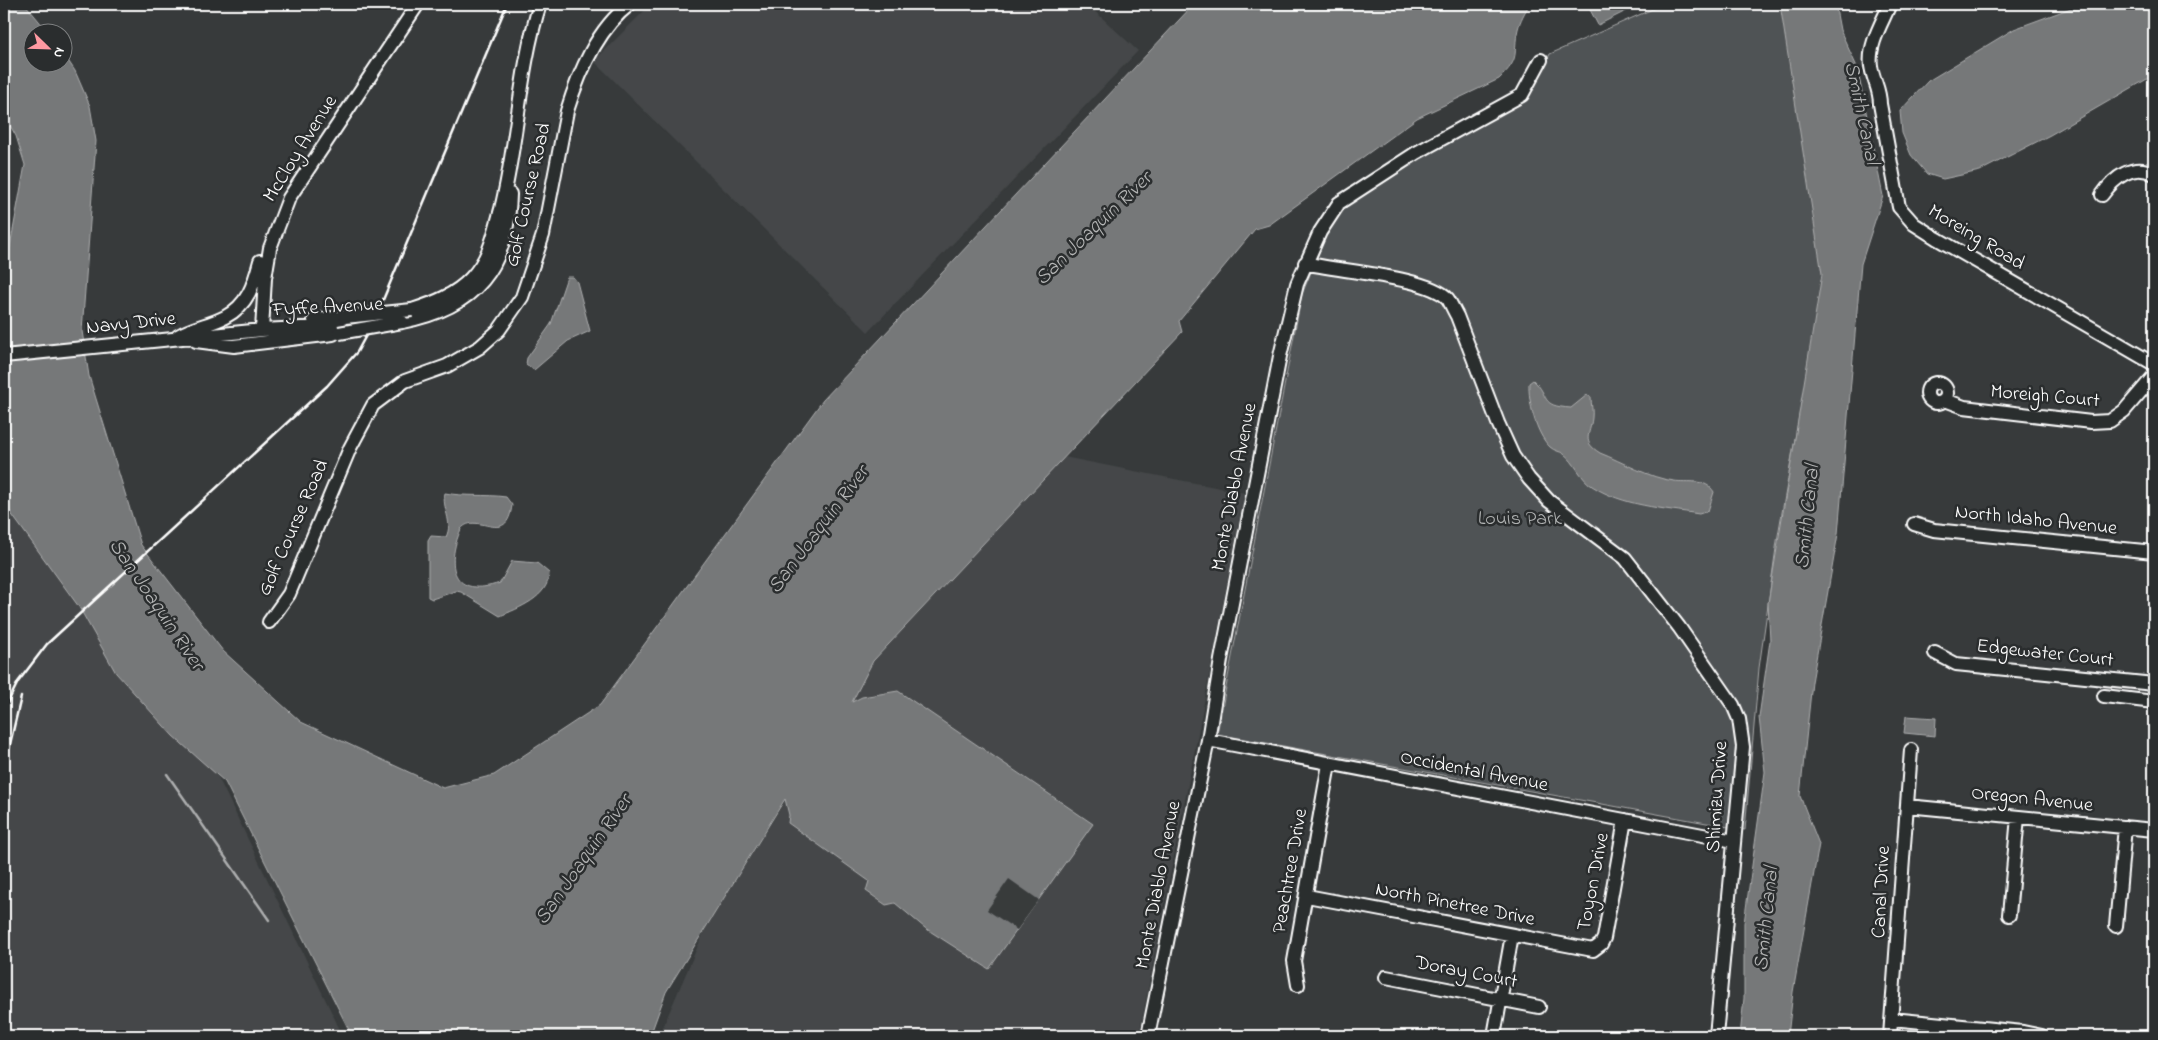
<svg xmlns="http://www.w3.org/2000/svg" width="2158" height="1040" font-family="'Indie Flower',sans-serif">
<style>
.built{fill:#444748}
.green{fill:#505354;stroke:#a8a9aa}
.water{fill:#767879;stroke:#adaeaf}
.pier{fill:#373a3b}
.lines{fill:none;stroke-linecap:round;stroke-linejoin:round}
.stream{stroke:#adaeaf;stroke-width:2.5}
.minor-casing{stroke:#fff;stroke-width:16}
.minor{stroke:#2a2d2e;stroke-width:12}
.rail{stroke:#fff;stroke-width:2.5}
.minor-bridge-casing{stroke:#fff;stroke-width:16;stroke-linecap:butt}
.minor-bridge{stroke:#2a2d2e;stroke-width:12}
.labels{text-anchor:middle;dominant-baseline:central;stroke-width:5;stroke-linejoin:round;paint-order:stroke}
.street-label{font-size:20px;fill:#fff;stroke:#2a2d2e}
.park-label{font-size:20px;fill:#b0b2b2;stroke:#2a2d2e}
.water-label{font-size:21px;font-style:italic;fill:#b4b5b5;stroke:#2a2d2e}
</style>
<rect width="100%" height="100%" fill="#373a3b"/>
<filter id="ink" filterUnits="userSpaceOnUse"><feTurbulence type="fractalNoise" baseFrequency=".02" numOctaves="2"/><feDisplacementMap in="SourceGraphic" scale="10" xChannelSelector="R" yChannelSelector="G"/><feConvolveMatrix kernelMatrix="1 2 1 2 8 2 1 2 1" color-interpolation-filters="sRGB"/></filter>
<g filter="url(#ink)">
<!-- built -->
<path class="built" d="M651,4H1087L1138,51L868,332L594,61Z
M1064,457L1245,493L1139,1036H659L706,927L873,661Z
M4,473L131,648L218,777L343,1036H4Z"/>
<!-- green -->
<path class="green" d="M1664,4H1787L1825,268L1777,541L1759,668L1745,830L1217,734L1302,294L1330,226L1356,191L1535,85L1550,54Z"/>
<!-- water -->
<path class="water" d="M4,4H25L48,32H32V62H62L63,53L75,71L90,106L96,141L82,331L89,376L141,545L223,651L301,722L443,788L494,775L600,705L823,400L1194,4H1530C1525,11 1520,21 1518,29C1512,55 1522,57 1499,79L1417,118L1269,225L1255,229L1179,321L1182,332L873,661L852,702L862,697L898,691L1093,824L989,969L925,928L895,903L886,905L866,891L869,881L788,823L789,815L785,799L666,992L650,1036H352L225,782L173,736L116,673L79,607L10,512L4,493V279L25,165L16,136L4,115Z
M1587,4H1640L1598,25Z
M1780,4H1835L1840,30L1857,67L1883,196L1861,264L1838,534L1812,682L1800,796L1819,844L1793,992L1788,1036H1740L1744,998V923L1765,772L1759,717L1770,641L1768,603L1822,274Z
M2082,4H2154V75L2050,135L1980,171L1943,179L1927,174L1911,155L1902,133L1900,111L1928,81L2014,29Z
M567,277H573L577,282L590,331L568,341L534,370L526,364L527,358L551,324Z
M1533,380C1551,396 1538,406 1571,408L1587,395L1591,397C1591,404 1593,411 1592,418C1590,436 1581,441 1600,453C1623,462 1649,478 1674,481C1687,483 1706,478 1714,492L1708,511L1699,514C1663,508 1623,506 1592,486C1580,478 1575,462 1564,454C1560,451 1554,451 1550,447C1536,434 1528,401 1529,383Z
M445,493C465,497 485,494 506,497L512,505C507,548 477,510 461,529C445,566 452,599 500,583L512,561L537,563L549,573C549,597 519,608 500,616L461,592L456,591L432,599L428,597V541L431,536L446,537C454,521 441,508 445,493Z
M1906,716L1936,718L1935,736L1904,733Z"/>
<!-- pier -->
<path class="pier" d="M1009,879L1039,900L1017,930L987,910Z"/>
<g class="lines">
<!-- stream -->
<path class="stream" d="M167,774L269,920"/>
<defs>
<path id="minor" d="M1890,4C1882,23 1868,45 1871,66C1873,80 1880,89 1880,104L1899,207L1914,224L1936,238L2154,364
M2102,195C2114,178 2133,162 2154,174
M1305,263C1336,271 1430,277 1448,299C1451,304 1454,311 1457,316L1498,423L1513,456L1529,479L1549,501L1625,558L1679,627L1733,705L1739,719L1743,747L1716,1036
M412,310C434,303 455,295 471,278C490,258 494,234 501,209C518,141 519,70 540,4
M314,320L345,317
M402,322C476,308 508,268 510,194
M262,330L265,278L270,248L289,198L418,4
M178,336C193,327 210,325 225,317C248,305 254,284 260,261
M196,341L234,346L333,334
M4,356L262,330L341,326
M1927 393a10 10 0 1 1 20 0a10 10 0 1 1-20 0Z
M1945,400L1964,407L2091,422L2110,421L2124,411L2154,376
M1914,524L1934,530L2154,552
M269,622L289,594L350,448L373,405L405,381L447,366L480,347L499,330L522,297L543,235L567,111C579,72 597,29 630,4
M1935,653L1956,664L2154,684
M2104,696L2154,702
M1208,740L1734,841
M1907,806L2154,830
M1307,896L1593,950L1601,944L1604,938L1625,820
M2009,915L2018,817
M2116,926L2125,827
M1386,977L1539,1007
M1298,985L1294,961L1329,764
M1892,1019L2023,1032L2042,1036
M1148,1036L1208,740L1221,660L1280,356L1297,284L1320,232L1339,203L1416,153L1522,95L1541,60
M1494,1036L1512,935
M1890,1036L1911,750"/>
</defs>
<!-- minor casing -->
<use href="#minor" class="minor-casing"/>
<!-- minor -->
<use href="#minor" class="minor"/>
<!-- rail -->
<path class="rail" d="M4,710L18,682L47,644L327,386L357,352L375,319L507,4
M4,770L21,697"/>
<defs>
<path id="minor-bridge" d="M345,317L412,310
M339,333L402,322"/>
</defs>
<!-- minor-bridge casing -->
<use href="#minor-bridge" class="minor-bridge-casing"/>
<!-- minor-bridge -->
<use href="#minor-bridge" class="minor-bridge"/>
</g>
</g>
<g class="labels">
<!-- street labels -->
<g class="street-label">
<text transform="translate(301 149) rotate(-58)">McCloy Avenue</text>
<text transform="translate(529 195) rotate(-77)">Golf Course Road</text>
<text transform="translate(1976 238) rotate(31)">Moreing Road</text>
<text transform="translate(328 308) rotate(-3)">Fyffe Avenue</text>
<text transform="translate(131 324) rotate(-6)">Navy Drive</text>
<text transform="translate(2045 397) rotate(5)">Moreigh Court</text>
<text transform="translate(1235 487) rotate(-79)">Monte Diablo Avenue</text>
<text transform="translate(2036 521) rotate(6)">North Idaho Avenue</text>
<text transform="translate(294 528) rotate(-66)">Golf Course Road</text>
<text transform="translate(2045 654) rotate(6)">Edgewater Court</text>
<text transform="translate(1474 772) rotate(11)">Occidental Avenue</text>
<text transform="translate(1718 797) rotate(-86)">Shimizu Drive</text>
<text transform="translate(2032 800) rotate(6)">Oregon Avenue</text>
<text transform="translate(1291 871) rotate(-80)">Peachtree Drive</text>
<text transform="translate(1594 882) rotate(-79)">Toyon Drive</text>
<text transform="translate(1159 885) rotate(-79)">Monte Diablo Avenue</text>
<text transform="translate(1882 892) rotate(-87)">Canal Drive</text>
<text transform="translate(1455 905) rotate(11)">North Pinetree Drive</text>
<text transform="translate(1466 973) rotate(11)">Doray Court</text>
</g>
<!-- park labels -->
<g class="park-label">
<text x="1520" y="519">Louis Park</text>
</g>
<!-- water labels -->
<g class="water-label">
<text transform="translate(1861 113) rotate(78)">Smith Canal</text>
<text transform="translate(1094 229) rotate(-44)">San Joaquin River</text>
<text transform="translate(1808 517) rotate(-84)">Smith Canal</text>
<text transform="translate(819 530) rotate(-53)">San Joaquin River</text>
<text transform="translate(156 605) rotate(56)">San Joaquin River</text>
<text transform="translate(584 860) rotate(-55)">San Joaquin River</text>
<text transform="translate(1767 919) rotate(-84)">Smith Canal</text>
</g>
</g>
<!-- margin -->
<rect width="2158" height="1040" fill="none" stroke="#2a2d2e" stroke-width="20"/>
<rect x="10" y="10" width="2138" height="1020" fill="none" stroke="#fff" stroke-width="2" filter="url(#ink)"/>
<!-- north arrow -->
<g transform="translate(48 48) rotate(113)"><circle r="24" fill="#2a2d2e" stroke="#7f8182"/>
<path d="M0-4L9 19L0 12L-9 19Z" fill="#ff9aa2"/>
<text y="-8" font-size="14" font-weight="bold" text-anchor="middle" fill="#ffffff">N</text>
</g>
</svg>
